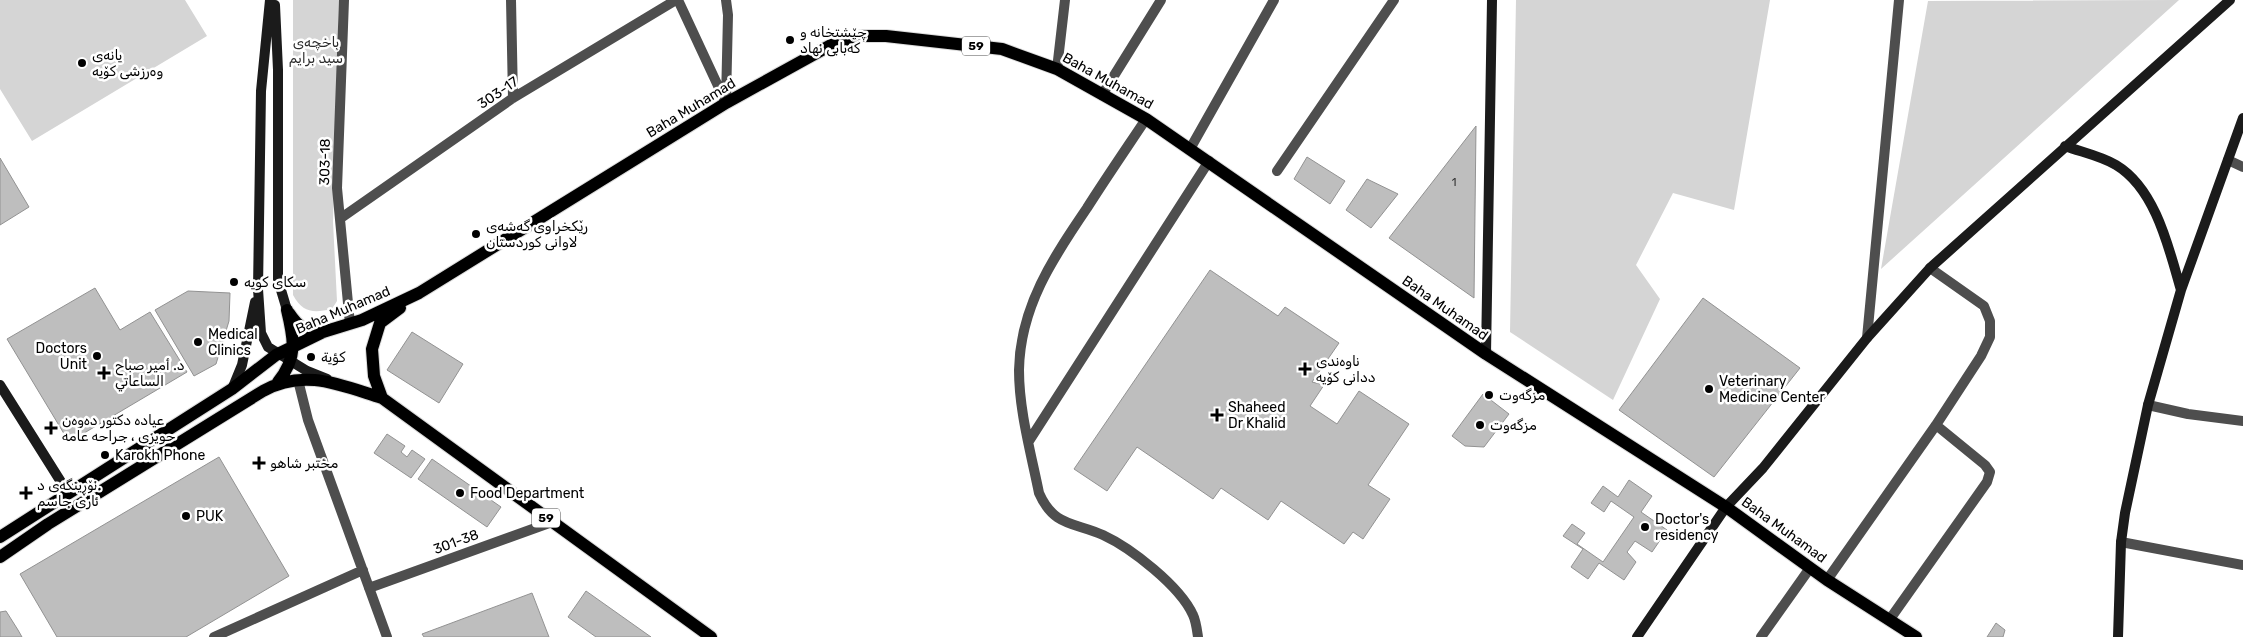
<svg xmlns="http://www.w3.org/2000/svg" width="2243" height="637" font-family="Rubik,'Noto Sans Arabic',sans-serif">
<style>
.green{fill:#d5d5d5}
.building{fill:#bebebe;stroke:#929292}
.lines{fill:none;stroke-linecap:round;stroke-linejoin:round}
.primary-casing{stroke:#dbdbdb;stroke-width:14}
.street{stroke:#4e4e4e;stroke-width:10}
.secondary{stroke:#1b1b1b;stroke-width:10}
.primary{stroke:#000;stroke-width:12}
.poi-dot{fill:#000;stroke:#fff;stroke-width:2}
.labels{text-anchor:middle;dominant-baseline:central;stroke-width:5;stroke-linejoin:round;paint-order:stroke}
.number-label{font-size:11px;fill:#303030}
.shield{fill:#fff;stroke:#4c4c4c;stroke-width:1}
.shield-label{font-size:12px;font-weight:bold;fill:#000}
.poi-label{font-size:14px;fill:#000;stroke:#fff;text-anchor:start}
.park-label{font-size:14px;fill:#2c2c2c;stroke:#fff}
.street-label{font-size:14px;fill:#000;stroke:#fff}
</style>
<rect width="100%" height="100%" fill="#fff"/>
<!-- green -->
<path class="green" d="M0,0H185L207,36L32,141L0,89Z
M293,0H339L333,222L337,301L332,309C313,313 303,313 293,295Z
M1516,0H1770L1734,210L1673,193L1636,265L1660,299L1613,400L1510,332Z
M2179,0L1881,269L1928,1Z"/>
<!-- building -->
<path class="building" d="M1476,126L1474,298L1389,238Z
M1307,157L1345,181L1330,204L1294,179Z
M0,158L29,207L0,225Z
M1367,179L1398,194L1371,228L1346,210Z
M1210,270L1278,316L1285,307L1339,343L1312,382L1324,385L1310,406L1337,424L1359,391L1409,424L1368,485L1390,499L1363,539L1353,532L1344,544L1281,501L1268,520L1221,488L1213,499L1137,447L1107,491L1074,469Z
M95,288L120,330L150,312L187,372L69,442L7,339Z
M188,291L230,293L229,321L216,364L194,376L155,310Z
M1703,298L1800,368L1714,477L1619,410Z
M412,332L463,364L439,403L387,370Z
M1483,394L1509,414L1484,447L1465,446L1452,436Z
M387,434L405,446L401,452L407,457L412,450L425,459L411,478L374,453Z
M219,457L289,576L186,637H57L20,574Z
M432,459L501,507L487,527L418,479Z
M1629,480L1652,496L1641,512L1667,530L1652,552L1635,541L1627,552L1636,562L1624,580L1599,563L1588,579L1571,567L1583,549L1563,536L1572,524L1585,533L1577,544L1603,562L1634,517L1611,501L1604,512L1591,503L1603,486L1618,497Z
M586,591L651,637H596L568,617Z
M532,593L549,637H424L422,634Z
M6,611L18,630L22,637H0V612Z
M1996,623L2005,630L2003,637H1987Z"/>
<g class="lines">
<defs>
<path id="primary" d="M289,313C299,328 305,331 323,332
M278,382C298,357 294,339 287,310
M382,398L374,376L372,349L380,323L400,308
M0,537L232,389L276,355L323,332L362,320L419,293L726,103L831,45L862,36H886L1002,49L1057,69L1146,119L1486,354L1726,507L1827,580L1916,637
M0,557L48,524L263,391C304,368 340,385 382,398L711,637"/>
</defs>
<!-- primary casing -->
<use href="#primary" class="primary-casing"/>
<!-- street -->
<path class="street" d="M344,0L337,188L350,324
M511,0L513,98
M678,0L726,103
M726,0L728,15L726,100
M1057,69L1065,0
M1102,95L1161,0
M1146,119C1126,149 1106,178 1087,208C1053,258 1020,307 1019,370C1019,411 1031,453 1039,493C1054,527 1074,522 1103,535C1131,548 1180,586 1193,615C1196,621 1197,630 1198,637
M1190,149L1274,0
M2228,160L2243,167
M1277,171L1394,0
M341,218L513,98L676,0
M1867,338L1899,0
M298,380L308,420L387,637
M2148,405L2188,414L2243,421
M1029,441L1209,161
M2121,542L2243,565
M1827,580L1936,425L1981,356L1990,337V321L1984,306L1930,268
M369,588L552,522
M1890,619L1987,482L1990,472L1985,465L1936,425
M214,637L363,570
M1761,637L1810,568"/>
<!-- secondary -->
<path class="secondary" d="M270,0L261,91L258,289L261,333L268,347L307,371L327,379
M275,5L278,70V280L287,310
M2065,146C2081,152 2101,156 2116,165C2156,189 2169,249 2181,290
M1486,354L1492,0
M0,385L68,493
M233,387L242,365L255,302
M1637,637L1726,507L1763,468L1867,338L1930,268L2230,0
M2118,637L2121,542L2125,513L2148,405L2181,290L2243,118"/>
<!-- primary -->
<use href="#primary" class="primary"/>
</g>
<!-- markers -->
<g class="poi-dot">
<circle cx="790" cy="40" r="5"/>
<circle cx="82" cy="63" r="5"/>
<circle cx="476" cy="234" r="5"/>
<circle cx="234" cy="282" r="5"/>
<circle cx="198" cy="342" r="5"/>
<circle cx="97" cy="356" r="5"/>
<circle cx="311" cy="357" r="5"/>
<path d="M1302.5 361.5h5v5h5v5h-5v5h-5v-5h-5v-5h5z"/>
<path d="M101.5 365.5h5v5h5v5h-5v5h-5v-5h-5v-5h5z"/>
<circle cx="1709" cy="389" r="5"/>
<circle cx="1489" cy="395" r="5"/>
<path d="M1214.5 407.5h5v5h5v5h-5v5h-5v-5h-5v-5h5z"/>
<circle cx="1480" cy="425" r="5"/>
<path d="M48.5 420.5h5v5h5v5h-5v5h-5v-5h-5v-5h5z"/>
<circle cx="105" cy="455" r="5"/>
<path d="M256.5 455.5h5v5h5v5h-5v5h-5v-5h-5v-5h5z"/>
<path d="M23.5 485.5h5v5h5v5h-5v5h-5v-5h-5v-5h5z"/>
<circle cx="460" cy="493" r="5"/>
<circle cx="186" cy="516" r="5"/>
<circle cx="1645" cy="527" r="5"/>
</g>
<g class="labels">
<!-- number labels -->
<g class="number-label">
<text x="1454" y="182">1</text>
</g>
<!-- shield labels -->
<g class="shield">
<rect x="962" y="36.5" width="28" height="19" rx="4"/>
<rect x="532" y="508.5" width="28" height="19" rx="4"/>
</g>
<g class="shield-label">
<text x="976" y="46">59</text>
<text x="546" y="518">59</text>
</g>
<!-- poi labels -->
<g class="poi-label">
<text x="800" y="32">چێشتخانە و<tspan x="800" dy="16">کەبابی نھاد</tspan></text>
<text x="92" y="55">یانه‌ی<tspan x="92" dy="16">وه‌رزشی كۆیه‌</tspan></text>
<text x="486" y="226">رێكخراوی گه‌شه‌ی<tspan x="486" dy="16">لاوانی كوردستان</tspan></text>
<text x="244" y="282">سكاى كويه</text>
<text x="208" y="334">Medical<tspan x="208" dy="16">Clinics</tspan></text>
<text x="87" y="348" text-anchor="end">Doctors<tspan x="87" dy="16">Unit</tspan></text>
<text x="321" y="357">كؤية</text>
<text x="1316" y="361">ناوەندی<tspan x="1316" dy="16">ددانی کۆیە</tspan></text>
<text x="115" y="365">د. أمير صباح<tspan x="115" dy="16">الساعاتي</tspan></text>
<text x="1719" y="381">Veterinary<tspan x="1719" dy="16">Medicine Center</tspan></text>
<text x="1499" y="395">مزگەوت</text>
<text x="1228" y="407">Shaheed<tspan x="1228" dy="16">Dr Khalid</tspan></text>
<text x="62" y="420">عیادە دکتور دەوەن<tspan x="62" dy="16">حویزی ، جراحە عامە</tspan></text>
<text x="1490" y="425">مزگه‌وت</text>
<text x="115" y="455">Karokh Phone</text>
<text x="270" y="463">مختبر شاهو</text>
<text x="37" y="485">نۆڕینگەی د.<tspan x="37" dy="16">ئاری جاسم</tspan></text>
<text x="470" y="493">Food Department</text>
<text x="196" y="516">PUK</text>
<text x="1655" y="519">Doctor's<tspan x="1655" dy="16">residency</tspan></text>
</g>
<!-- park labels -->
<g class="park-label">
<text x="316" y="42">باخچه‌ی<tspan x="316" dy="16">سید برایم</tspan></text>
</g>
<!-- street labels -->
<g class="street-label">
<text transform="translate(1108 81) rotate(29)">Baha Muhamad</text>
<text transform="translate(498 93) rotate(-34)">303-17</text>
<text transform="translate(691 108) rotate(-31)">Baha Muhamad</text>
<text transform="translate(325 162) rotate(-89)">303-18</text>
<text transform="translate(1445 308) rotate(35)">Baha Muhamad</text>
<text transform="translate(343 310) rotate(-23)">Baha Muhamad</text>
<text transform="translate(1784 530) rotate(36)">Baha Muhamad</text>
<text transform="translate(456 542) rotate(-20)">301-38</text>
</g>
</g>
</svg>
